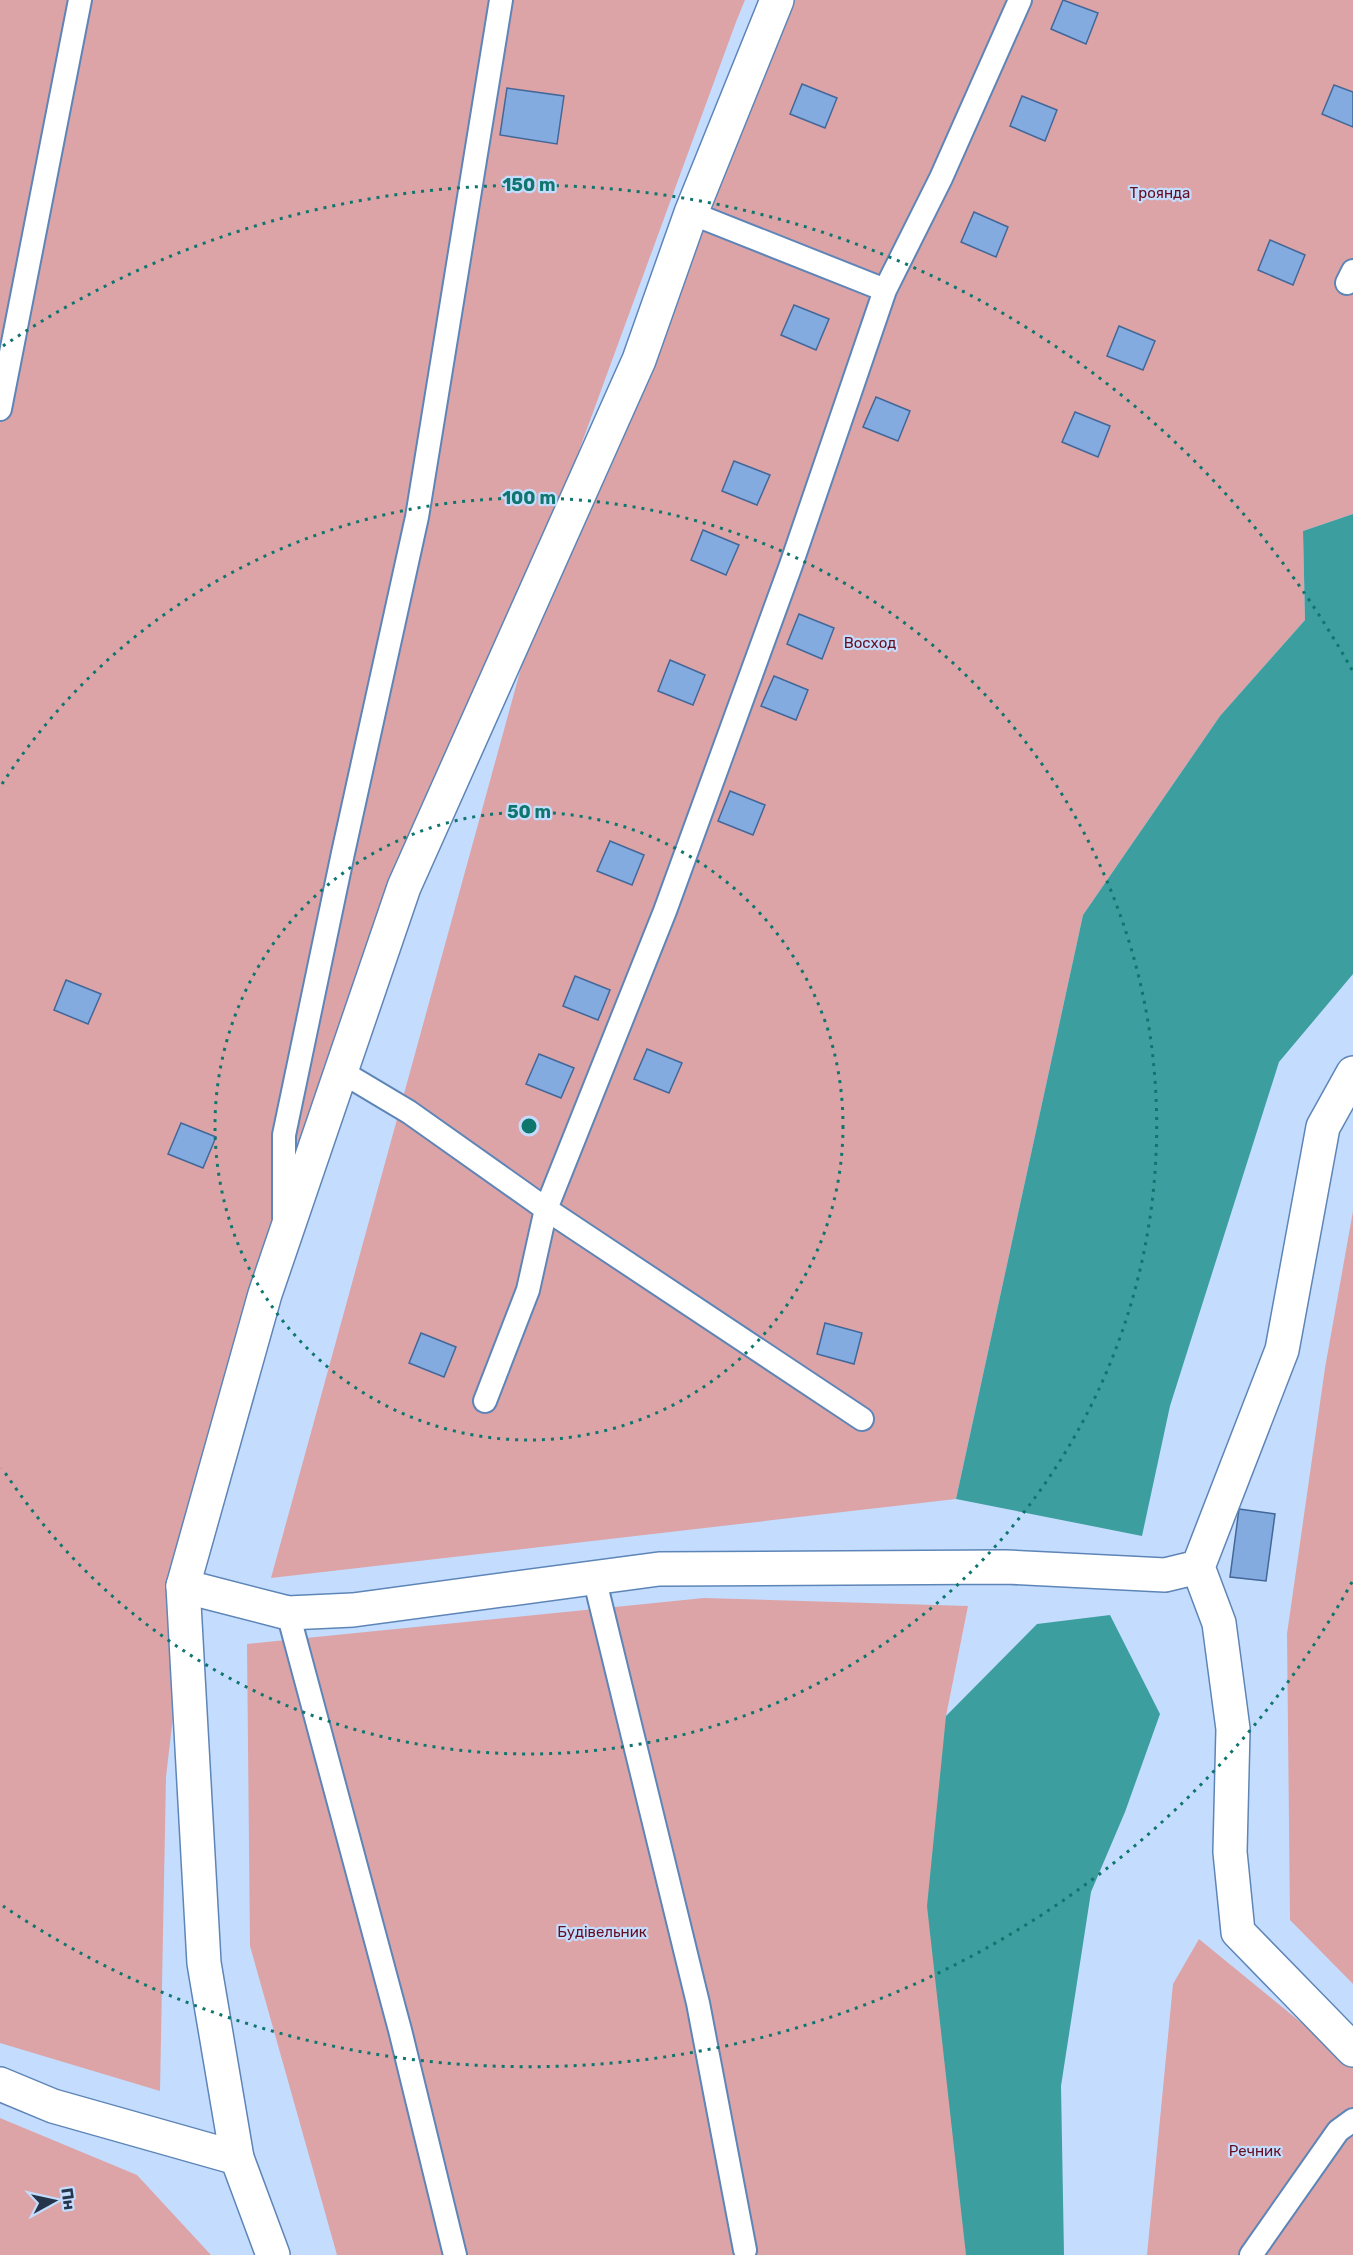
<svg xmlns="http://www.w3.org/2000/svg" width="1353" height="2255" font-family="Rubik,sans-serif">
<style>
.green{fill:#dca4a7}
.water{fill:#3d9e9f}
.building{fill:#83abdf;stroke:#426798;stroke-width:1.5}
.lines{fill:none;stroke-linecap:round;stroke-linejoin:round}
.lane-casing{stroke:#5e85b7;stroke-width:26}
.street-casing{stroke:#5e85b7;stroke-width:36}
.secondary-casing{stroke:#5e85b7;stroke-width:36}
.lane{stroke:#fff;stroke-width:22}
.street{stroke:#fff;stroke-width:33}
.secondary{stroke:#fff;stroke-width:33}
.ring{fill:none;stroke:#0f766e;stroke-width:3;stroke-dasharray:3 6}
.labels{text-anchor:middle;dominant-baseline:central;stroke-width:4.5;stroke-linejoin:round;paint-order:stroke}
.park-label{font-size:15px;fill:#660e21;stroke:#c4ddfe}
.centre{fill:#0f766e;stroke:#c4ddfe;stroke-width:3}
.ring-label{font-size:18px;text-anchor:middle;font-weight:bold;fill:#0f766e;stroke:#c4ddfe;stroke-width:4.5;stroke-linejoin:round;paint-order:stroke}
</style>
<rect width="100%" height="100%" fill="#c4ddfe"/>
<!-- green -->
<path class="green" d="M0,0H745L736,22L200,1485L166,1777L160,2091L0,2043Z
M775,0H1353V514L1303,531L1305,620L1220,716L1083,915L956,1499L271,1578L566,504Z
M1353,1211V1984L1290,1920L1287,1634L1325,1368Z
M704,1598L968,1606L946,1716L966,2255H337L250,1946L247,1644Z
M1199,1939L1353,2065V2255H1147L1173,1984Z
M0,2118L137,2175L211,2255H0Z"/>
<!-- water -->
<path class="water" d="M1353,514V974L1279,1062L1170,1406L1142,1536L956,1499L1083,915L1220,716L1305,620L1303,531Z
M1110,1615L1160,1714L1125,1812L1091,1892L1061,2086L1064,2255H966L927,1906L946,1716L1037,1624Z"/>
<!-- building -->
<path class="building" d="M1063,0L1098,13L1086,44L1051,29Z
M802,84L837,98L825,128L790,114Z
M1334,85L1353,92V127L1322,114Z
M507,88L564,96L557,144L500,135Z
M1022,96L1057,110L1045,141L1010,126Z
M974,212L1008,227L996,257L961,242Z
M1270,240L1305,255L1293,285L1258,270Z
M794,305L829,319L816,350L781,335Z
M1119,326L1155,341L1143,370L1107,356Z
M876,397L910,411L898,441L863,427Z
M1075,412L1110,426L1098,457L1062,442Z
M734,461L770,475L757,505L722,491Z
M703,530L739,545L726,575L691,560Z
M799,614L834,628L822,659L787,644Z
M670,660L705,675L693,705L658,691Z
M774,676L808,690L796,720L761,706Z
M730,791L765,805L753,835L718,821Z
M610,841L644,855L632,885L597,871Z
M575,976L610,990L598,1020L563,1006Z
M66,980L101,994L88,1024L54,1010Z
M647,1049L682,1063L669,1093L634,1079Z
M539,1054L574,1068L561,1098L526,1084Z
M181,1123L216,1137L203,1168L168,1154Z
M825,1323L862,1333L854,1364L817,1354Z
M421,1333L456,1347L444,1377L409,1363Z
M1239,1509L1275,1514L1266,1581L1230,1577Z"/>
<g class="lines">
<defs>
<path id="lane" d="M691,213L885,290
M1347,283L1353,271
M0,409L80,0
M342,1072L409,1112L546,1209L862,1419
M284,1217V1135L343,853L417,517L501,0
M485,1401L528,1290L546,1209L665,911L791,565L885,290L941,178L1020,0
M594,1577L698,2003L745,2250
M288,1613L400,2030L455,2255
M1251,2255L1338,2131L1353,2120"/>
<path id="street" d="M1353,1073L1323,1127L1282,1350L1198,1567L1219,1623L1233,1729L1230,1852L1238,1932L1353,2050
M183,1586L288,1613L353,1610L659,1569L1006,1567L1165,1575L1198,1567
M0,2084L53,2106L237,2158"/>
<path id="secondary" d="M273,2255L237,2158L204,1963L183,1586L265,1294L404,887L639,360L691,213L777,0"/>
</defs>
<!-- lane casing -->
<use href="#lane" class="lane-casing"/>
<!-- street casing -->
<use href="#street" class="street-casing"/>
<!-- secondary casing -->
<use href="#secondary" class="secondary-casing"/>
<!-- lane -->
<use href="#lane" class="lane"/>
<!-- street -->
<use href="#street" class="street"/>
<!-- secondary -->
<use href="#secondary" class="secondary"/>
</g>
<!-- distance rings -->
<g class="ring">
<circle cx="529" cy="1126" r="314"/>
<path d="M2 784A628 628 0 1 1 2 1468"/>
<path d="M1352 1582A941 941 0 0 1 3 1906M3 346A941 941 0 0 1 1352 670"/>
</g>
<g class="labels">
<!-- park labels -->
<g class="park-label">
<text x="1160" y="193">Троянда</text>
<text x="870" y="643">Восход</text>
<text x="602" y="1932">Будівельник</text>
<text x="1255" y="2151">Речник</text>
</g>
</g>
<circle cx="529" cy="1126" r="9" class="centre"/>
<g class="ring-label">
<text x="529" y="191">150 m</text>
<text x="529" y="504">100 m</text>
<text x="529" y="818">50 m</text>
</g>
<!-- north arrow -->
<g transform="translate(54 2201) rotate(82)" stroke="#c4ddfe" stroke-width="4.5" paint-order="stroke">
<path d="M0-4.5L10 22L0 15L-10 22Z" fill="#25354b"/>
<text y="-9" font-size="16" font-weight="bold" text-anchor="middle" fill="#25354b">Пн</text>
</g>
</svg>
